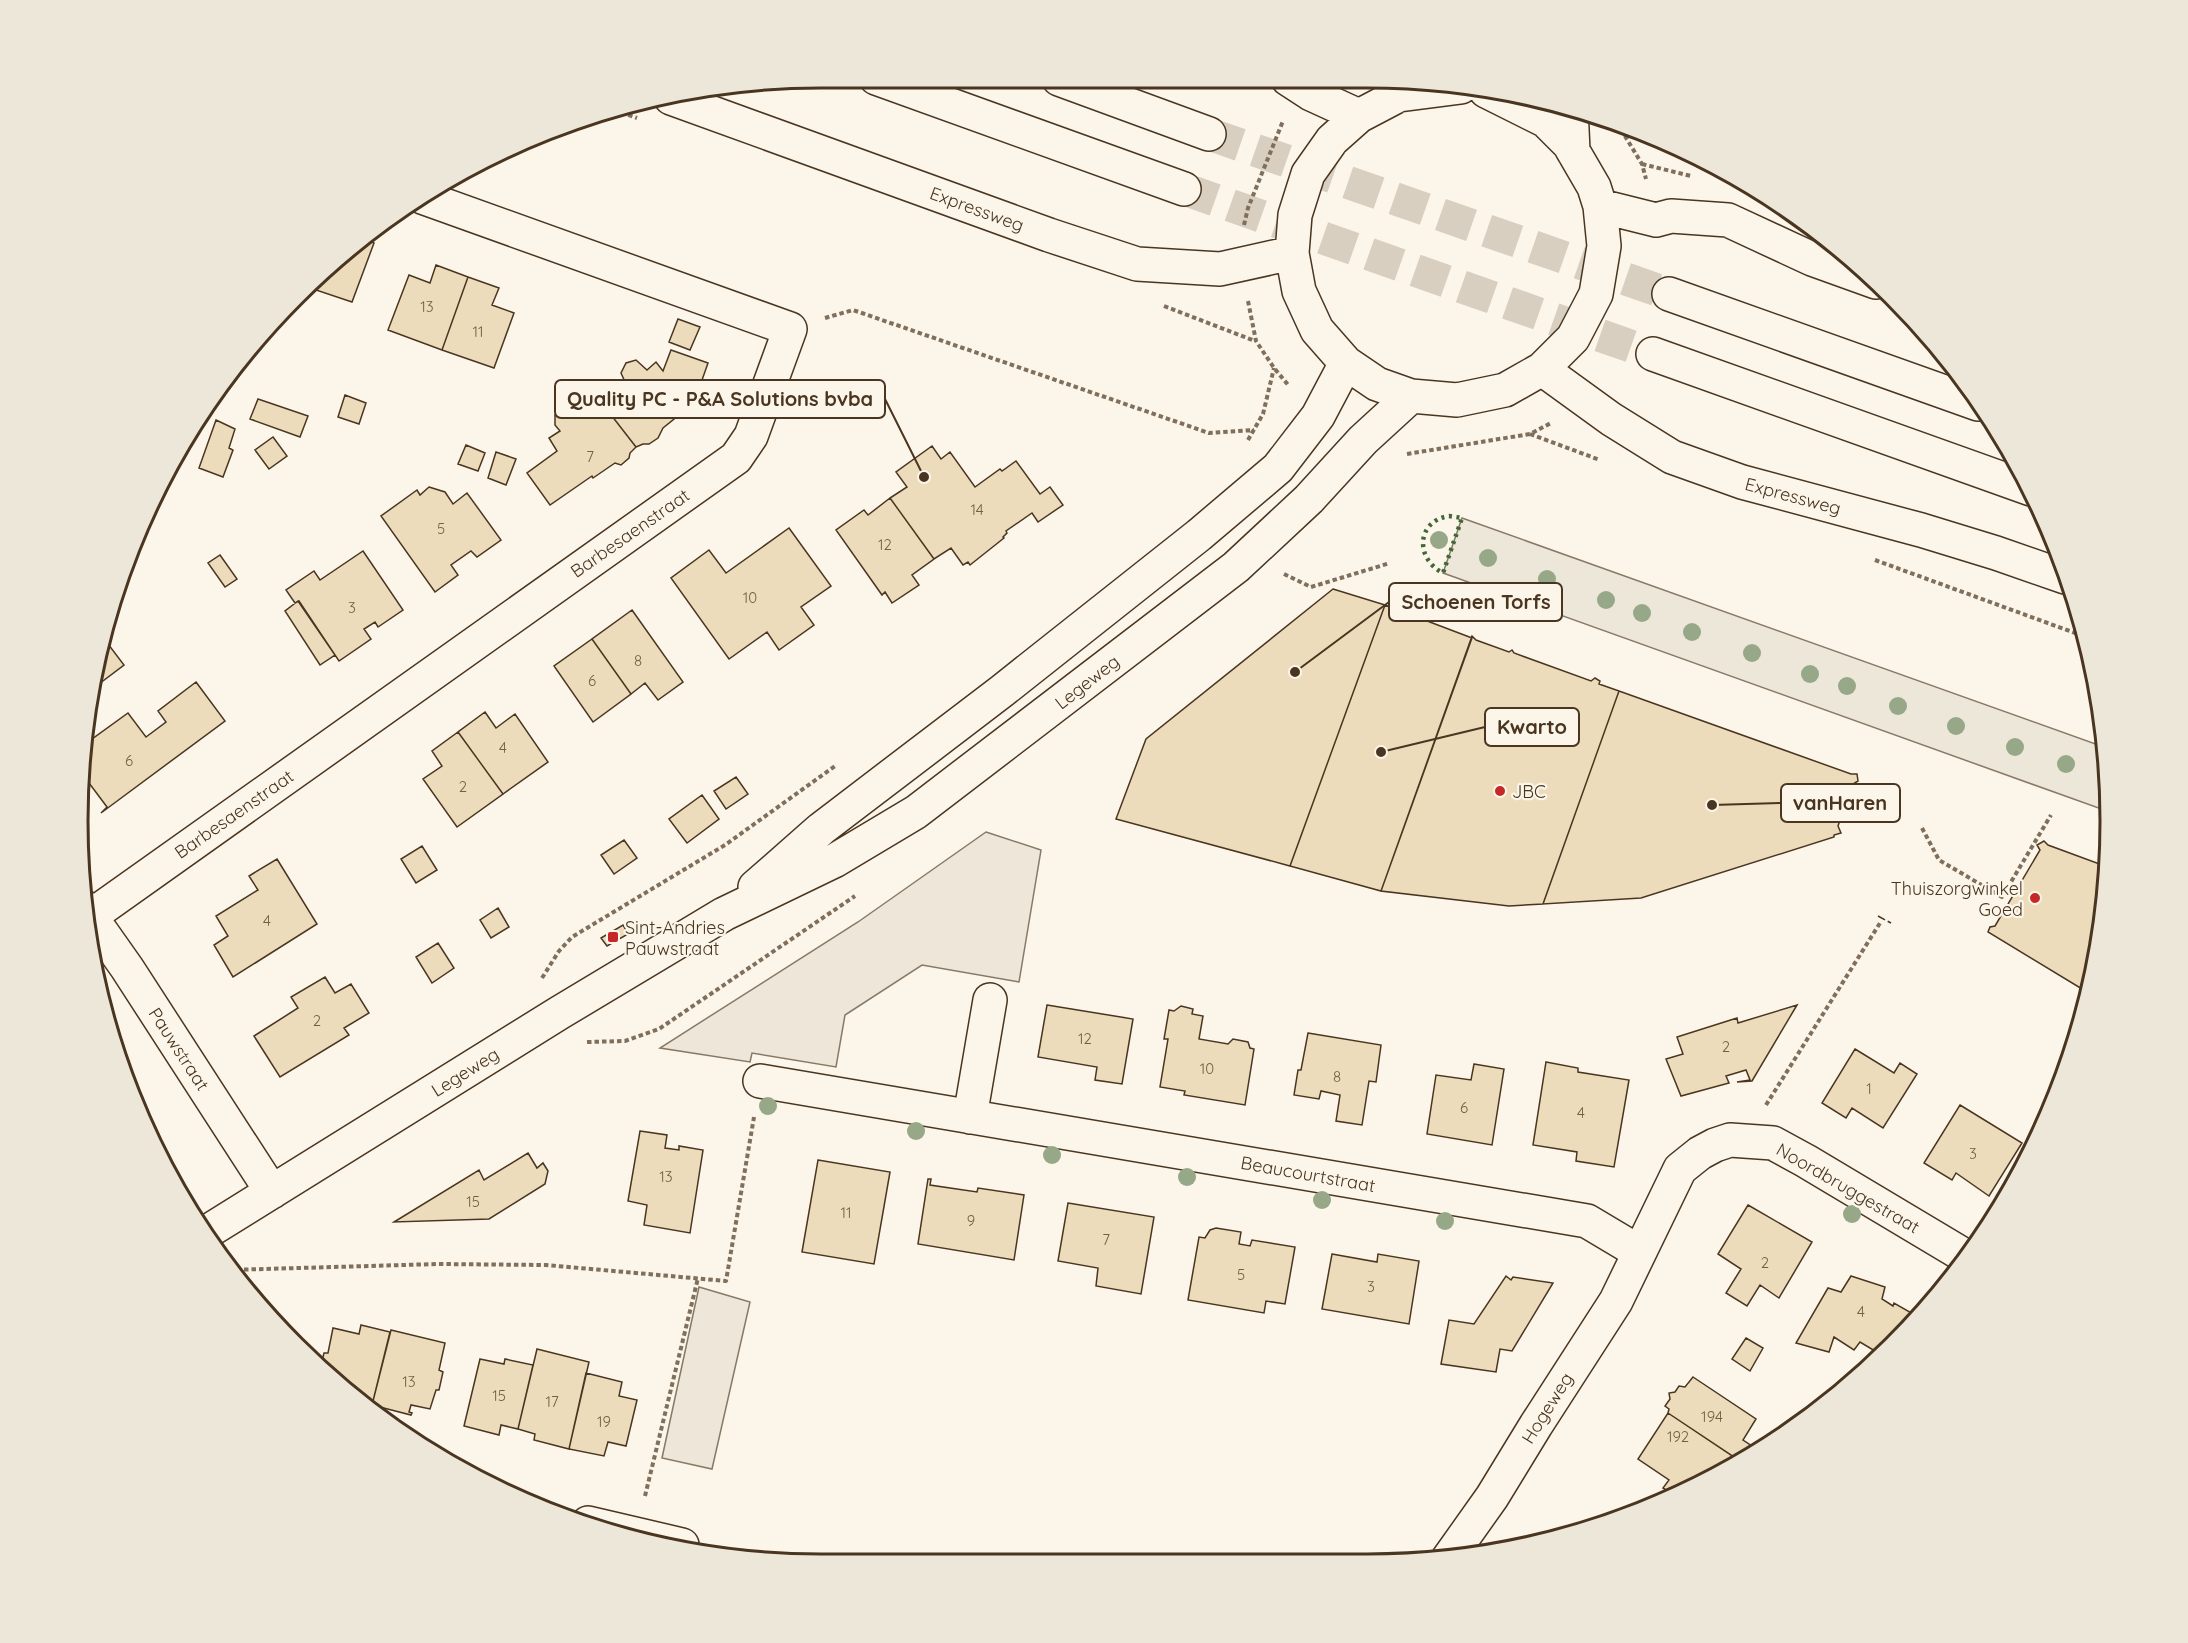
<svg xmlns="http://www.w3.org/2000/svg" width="2188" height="1643" font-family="Quicksand,sans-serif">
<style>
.green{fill:#ede6d9;stroke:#887966;stroke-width:1.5}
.parking{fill:#ede7d9;stroke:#887966;stroke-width:1.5}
.building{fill:#ecdcbc;stroke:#4a3520;stroke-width:1.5}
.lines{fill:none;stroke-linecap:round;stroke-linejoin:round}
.highway-tunnel{stroke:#d8cfc1;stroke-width:33;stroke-dasharray:33 16;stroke-linecap:butt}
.minor-casing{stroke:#4a3520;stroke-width:36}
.highway-casing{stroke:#4a3520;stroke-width:36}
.path{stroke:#7f6f5c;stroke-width:4;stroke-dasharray:4.5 3;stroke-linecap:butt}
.minor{stroke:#fbf6e9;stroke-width:33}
.highway{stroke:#fbf6e9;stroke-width:33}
.hedge{stroke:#436837;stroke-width:4.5;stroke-dasharray:3 4.5;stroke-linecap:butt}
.fence{stroke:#4a3520;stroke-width:1.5;stroke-dasharray:8 3;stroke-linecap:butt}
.tree{fill:#96a887}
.poi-dot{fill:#c62828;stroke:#fbf6e9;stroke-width:2}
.labels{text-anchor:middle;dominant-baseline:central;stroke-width:4.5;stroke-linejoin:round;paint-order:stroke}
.number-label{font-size:15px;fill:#725f47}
.street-label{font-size:18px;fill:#4a3520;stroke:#fbf6e9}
.poi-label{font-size:18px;fill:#4a3520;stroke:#fbf6e9;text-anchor:start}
.rim{fill:none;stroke:#4a3520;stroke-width:3}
.leader{fill:none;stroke:#4a3520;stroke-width:2}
.callout-dot{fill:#4a3520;stroke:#fbf6e9;stroke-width:2}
.callout{fill:#fbf6e9;stroke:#4a3520;stroke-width:2}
.callout-label{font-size:20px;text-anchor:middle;font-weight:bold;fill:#4a3520}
</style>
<rect width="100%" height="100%" fill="#fbf6e9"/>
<!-- green -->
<path class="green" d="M986,832L1041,850L1019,982L922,965L845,1015L836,1067L752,1053L750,1062L660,1048L858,922Z
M699,1287L750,1302L712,1469L662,1458Z"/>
<!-- parking -->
<path class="parking" d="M1462,518L2104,747L2108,773L2107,811L1443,573Z"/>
<!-- building -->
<path class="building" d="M364,239L374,243L352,302L307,287L332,262Z
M436,265L468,277L442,350L388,330L409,275L430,283Z
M468,277L499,288L492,305L514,313L494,368L442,350Z
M678,319L700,327L690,350L669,342Z
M671,350L708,363L694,403L663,428L658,438L649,444H643L636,447L601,402L626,384L621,373L626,363L636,360L647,370L656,362L663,371Z
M345,395L366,403L359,424L338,417Z
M258,399L308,416L300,437L250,419Z
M601,402L636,447L630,453L629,458L621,465L615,463L593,478L592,476L550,505L527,473L557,451L549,438L560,431L555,425V415L560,409L569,408L580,417Z
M216,420L235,429L229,448L233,450L223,477L199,468Z
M273,437L287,456L269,469L255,450Z
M466,445L485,453L478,471L458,464Z
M932,446L941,459L950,452L975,487L1000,469L1002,471L1016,461L1040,494L1050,487L1063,505L1038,522L1032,513L1006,531L1007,533L1003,537L1004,538L970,565L968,562L963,565L951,548L934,559L890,498L907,487L896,472Z
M496,452L516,459L506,485L488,478Z
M429,487L445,492L453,504L467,493L501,540L477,557L471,551L451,565L458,575L435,592L381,516L417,490L420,495Z
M890,498L934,559L912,575L919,585L892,603L885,592L882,595L836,530L864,510L868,515Z
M789,528L831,586L801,607L814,625L779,650L767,632L729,659L671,578L709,550L726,573Z
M363,551L403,610L378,627L375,622L364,629L371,639L339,661L299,601L295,603L286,590L314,571L320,580Z
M220,555L237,579L225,587L208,563Z
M1333,589L1385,605L1290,866L1116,819L1146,739Z
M298,601L335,655L320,665L285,611Z
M1385,605L1472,638L1381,891L1290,866Z
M632,610L683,682L658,700L645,683L631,694L592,639Z
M1472,636L1476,640L1509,652L1512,650L1514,653L1591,681L1595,678L1600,681L1599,684L1619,691L1543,904L1509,906L1381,891Z
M592,639L631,694L593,722L554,666Z
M105,640L124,665L91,690L92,677Z
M196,682L225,721L101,813L107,807L86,779L88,742L128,713L146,737L166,722L158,711Z
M1619,691L1851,774H1857L1858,781L1853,784L1838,826L1841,833L1834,835V837L1641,898L1543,904Z
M485,712L496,728L515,714L548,762L503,794L458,732Z
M458,732L503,794L457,827L423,779L442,766L432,751Z
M736,777L748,794L726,809L714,791Z
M702,795L719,819L687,843L669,819Z
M624,840L637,858L614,874L601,855Z
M2044,841L2048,845L2105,866L2104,919L2087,992L1988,932L1990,927L1995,926L2040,850L2037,845Z
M422,846L437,870L416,883L401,859Z
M277,859L317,924L233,977L214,945L228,936L216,916L258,890L249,876Z
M498,908L509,927L491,938L480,920Z
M623,925L628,934L607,946L601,938Z
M438,943L454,968L432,983L416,957Z
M325,977L335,993L351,984L369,1013L344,1028L349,1035L280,1077L254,1036L298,1008L291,997Z
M1047,1005L1133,1019L1122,1084L1095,1080L1097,1067L1038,1057Z
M1797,1005L1752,1081L1737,1082L1750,1080L1746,1070L1726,1076L1729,1083L1681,1096L1666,1059L1683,1054L1677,1037L1737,1018L1738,1023Z
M1181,1006L1193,1009L1192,1014L1203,1016L1199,1039L1228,1044L1233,1039L1248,1042L1250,1048L1254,1049L1245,1105L1184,1095L1185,1091L1160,1087L1168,1039H1164L1169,1010L1174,1011Z
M1308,1033L1381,1045L1376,1082L1369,1081L1362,1125L1336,1121L1340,1095L1321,1091L1319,1099L1294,1095L1298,1070H1301Z
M1855,1049L1894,1073L1900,1063L1917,1074L1883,1128L1852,1108L1846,1118L1822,1103Z
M1546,1062L1578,1068V1072L1629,1080L1614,1167L1576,1161L1577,1152L1533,1145Z
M1474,1064L1504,1069L1492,1145L1427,1134L1436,1075L1471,1080Z
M1960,1105L2022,1143L1989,1196L1956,1173L1952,1180L1924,1163Z
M640,1131L667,1135L665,1148L679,1150V1146L703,1150L690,1233L644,1225L647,1205L628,1201Z
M528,1153L537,1168L543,1163L548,1171L545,1184L489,1219L394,1222L479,1170L484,1180Z
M818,1160L890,1172L874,1264L802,1252Z
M928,1179H931L930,1185L977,1192L978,1188L1024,1195L1014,1260L918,1244Z
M1068,1203L1154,1217L1141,1294L1096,1286L1098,1268L1058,1261Z
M1748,1205L1812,1242L1779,1298L1760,1285L1747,1306L1726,1293L1741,1269L1718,1254Z
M1216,1228L1241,1232L1239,1244L1250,1246L1252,1240L1295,1247L1285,1304L1266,1301L1264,1313L1188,1300L1199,1237L1205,1238L1210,1230Z
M1332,1254L1377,1262L1378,1254L1419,1261L1409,1324L1322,1309Z
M1506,1276L1511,1280L1513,1277L1553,1283L1512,1351L1500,1349L1496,1372L1441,1364L1449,1320L1474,1324Z
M1851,1276L1885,1287L1882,1299L1893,1306L1894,1303L1915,1315L1906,1330L1880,1354L1860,1342L1854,1350L1834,1337L1829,1352L1796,1343L1828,1288L1841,1292Z
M361,1325L390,1332L372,1405L363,1403L332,1381L320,1369L324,1353H328L333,1328L359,1334Z
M391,1330L445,1343L439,1370L443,1372L439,1390H436L430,1409L411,1405L409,1412L412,1413L411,1415L372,1405Z
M1746,1338L1763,1348L1750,1371L1732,1359Z
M537,1349L589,1362L569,1449L534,1440L535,1434L518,1429Z
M480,1359L504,1364L505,1359L533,1365L518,1429L501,1425L499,1435L464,1426Z
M586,1373L622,1382L619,1396L637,1400L626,1446L608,1442L604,1456L569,1449Z
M1693,1377L1756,1419L1743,1440L1755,1448L1737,1459L1668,1413L1669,1409L1665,1406L1670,1399L1669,1393L1675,1392L1679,1386L1685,1387Z
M1668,1413L1737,1459L1674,1495L1663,1488L1669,1480L1638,1459Z"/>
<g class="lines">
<!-- highway-tunnel -->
<path class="highway-tunnel" d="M1209,134L1669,294
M1184,189L1653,354"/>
<defs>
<path id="minor" d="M1288,79L1311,94L1359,116
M1461,87L1399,95L1359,116L1332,140L1308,174L1295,215L1292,253L1299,291L1317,330L1346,363L1377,384L1411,396L1457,400L1505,390L1542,369L1573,338L1596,294L1604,246L1600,206L1594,187L1569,144L1546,121L1486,91
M671,98L1049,235L1137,264L1220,269L1292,253
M1571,108L1573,151
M1600,206L1656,220L1671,216L1728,220L1812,259L1876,282
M1542,369L1611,419L1672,457L1742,482L1921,530L1996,553L2065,577
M755,887L821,829L1002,691L1199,535L1278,468L1318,416L1346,363
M84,907L127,968L272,1192
M91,916L736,458L751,436L790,329L422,197
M760,1081L1587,1221L1639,1252
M970,1117L990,1000
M207,1232L559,1013L724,914L834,861L916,812L1236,567L1309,499L1363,440L1411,396
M588,1523L682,1545
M1448,1559L1492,1497L1536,1425L1616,1301L1680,1169L1700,1153L1715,1145L1730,1140L1773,1143L1806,1161L1965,1256"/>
<path id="highway" d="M876,78L1184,189
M1059,79L1209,134
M1669,294L1978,404
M1653,354L2031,489"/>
</defs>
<!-- minor casing -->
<use href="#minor" class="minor-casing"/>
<!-- highway casing -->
<use href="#highway" class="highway-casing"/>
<!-- path -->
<path class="path" d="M614,110L637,118
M1617,123L1642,164L1646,179
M1642,164L1691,176
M1244,225L1248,208L1283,121
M1248,301L1256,341L1274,368L1289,386
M1164,306L1255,341
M825,318L853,310L1209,433L1254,430
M1530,434L1600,460
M1248,440L1263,414L1274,368
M1407,454L1530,434L1551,423
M1875,560L2086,637
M1284,574L1311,587L1390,563
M1922,828L1939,860L2002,897L2051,815
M542,978L559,951L572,937L725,845L835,766
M587,1042L625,1041L659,1029L855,896
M1766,1105L1880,923
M229,1270L438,1264L546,1265L726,1281L754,1117
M645,1496L698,1278"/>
<!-- minor -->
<use href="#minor" class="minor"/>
<!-- highway -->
<use href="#highway" class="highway"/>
<!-- hedge -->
<path class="hedge" d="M1449,516L1462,518L1443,573C1415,559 1416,521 1449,516Z"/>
<!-- fence -->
<path class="fence" d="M1878,916L1891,923"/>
</g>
<!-- trees -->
<g class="tree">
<circle cx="1439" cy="540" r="9"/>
<circle cx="1488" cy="558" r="9"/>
<circle cx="1547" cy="579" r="9"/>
<circle cx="1606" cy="600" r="9"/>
<circle cx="1642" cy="613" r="9"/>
<circle cx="1692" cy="632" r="9"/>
<circle cx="1752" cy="653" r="9"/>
<circle cx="1810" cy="674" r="9"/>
<circle cx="1847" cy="686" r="9"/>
<circle cx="1898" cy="706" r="9"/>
<circle cx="1956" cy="726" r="9"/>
<circle cx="2015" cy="747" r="9"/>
<circle cx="2066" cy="764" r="9"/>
<circle cx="768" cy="1106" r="9"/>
<circle cx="916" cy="1131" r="9"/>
<circle cx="1052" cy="1155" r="9"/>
<circle cx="1187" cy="1177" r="9"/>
<circle cx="1322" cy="1200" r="9"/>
<circle cx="1852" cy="1214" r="9"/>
<circle cx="1445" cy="1221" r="9"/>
</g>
<!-- markers -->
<g class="poi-dot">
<circle cx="1500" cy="791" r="6"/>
<circle cx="2035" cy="898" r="6"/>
<rect x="607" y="931" width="12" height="12" rx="3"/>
</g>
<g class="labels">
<!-- number labels -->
<g class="number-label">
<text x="427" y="306">13</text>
<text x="478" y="331">11</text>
<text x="590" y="456">7</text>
<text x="977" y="509">14</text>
<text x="441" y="528">5</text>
<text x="885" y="544">12</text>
<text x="750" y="597">10</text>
<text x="352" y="607">3</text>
<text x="638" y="660">8</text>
<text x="592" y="680">6</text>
<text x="503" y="747">4</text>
<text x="129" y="760">6</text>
<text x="463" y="786">2</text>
<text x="267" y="920">4</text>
<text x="317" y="1020">2</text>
<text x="1085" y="1038">12</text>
<text x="1726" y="1046">2</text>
<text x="1207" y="1068">10</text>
<text x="1337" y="1076">8</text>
<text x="1869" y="1088">1</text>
<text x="1464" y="1107">6</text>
<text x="1581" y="1112">4</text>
<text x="1973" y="1153">3</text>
<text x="666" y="1176">13</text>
<text x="473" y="1201">15</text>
<text x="846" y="1212">11</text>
<text x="971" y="1220">9</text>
<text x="1106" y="1239">7</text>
<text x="1765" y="1262">2</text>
<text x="1241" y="1274">5</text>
<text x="1371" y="1286">3</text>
<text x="1861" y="1311">4</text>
<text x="409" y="1381">13</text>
<text x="499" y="1395">15</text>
<text x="552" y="1401">17</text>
<text x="1712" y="1416">194</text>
<text x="604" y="1421">19</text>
<text x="1678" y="1436">192</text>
</g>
<!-- street labels -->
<g class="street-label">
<text transform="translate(977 209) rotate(20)">Expressweg</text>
<text transform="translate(1793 496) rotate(15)">Expressweg</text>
<text transform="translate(630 533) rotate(-35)">Barbesaenstraat</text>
<text transform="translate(1087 682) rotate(-38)">Legeweg</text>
<text transform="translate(234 814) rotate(-35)">Barbesaenstraat</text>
<text transform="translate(179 1049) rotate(57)">Pauwstraat</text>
<text transform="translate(465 1072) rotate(-32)">Legeweg</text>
<text transform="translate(1308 1174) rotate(10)">Beaucourtstraat</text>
<text transform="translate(1848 1188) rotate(30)">Noordbruggestraat</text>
<text transform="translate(1547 1408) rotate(-58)">Hogeweg</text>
</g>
<!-- poi labels -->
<g class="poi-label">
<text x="1512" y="791">JBC</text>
<text x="2023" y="888" text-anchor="end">Thuiszorgwinkel<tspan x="2023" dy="21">Goed</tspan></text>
<text x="625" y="927">Sint-Andries<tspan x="625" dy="21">Pauwstraat</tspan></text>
</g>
</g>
<!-- crop -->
<path d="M0 0H2188V1643H0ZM821 88H1367A733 733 0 0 1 2100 821V821A733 733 0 0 1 1367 1554H821A733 733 0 0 1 88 821V821A733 733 0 0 1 821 88Z" fill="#ede7d9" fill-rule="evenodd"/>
<path class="rim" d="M821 88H1367A733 733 0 0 1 2100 821V821A733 733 0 0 1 1367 1554H821A733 733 0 0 1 88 821V821A733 733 0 0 1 821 88Z"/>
<!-- callouts -->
<path class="leader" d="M924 477L885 399M1295 672L1389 602M1381 752L1485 727M1712 805L1781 803"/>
<g class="callout-dot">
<circle cx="924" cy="477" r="6"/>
<circle cx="1295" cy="672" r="6"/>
<circle cx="1381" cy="752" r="6"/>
<circle cx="1712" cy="805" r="6"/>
</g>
<g class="callout">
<rect x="555" y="380" width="330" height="38" rx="6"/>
<rect x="1389" y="583" width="173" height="38" rx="6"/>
<rect x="1485" y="708" width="94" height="38" rx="6"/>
<rect x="1781" y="784" width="119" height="38" rx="6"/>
</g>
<g class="callout-label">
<text x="720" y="406">Quality PC - P&amp;A Solutions bvba</text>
<text x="1476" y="609">Schoenen Torfs</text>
<text x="1532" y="734">Kwarto</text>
<text x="1840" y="810">vanHaren</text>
</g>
</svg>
